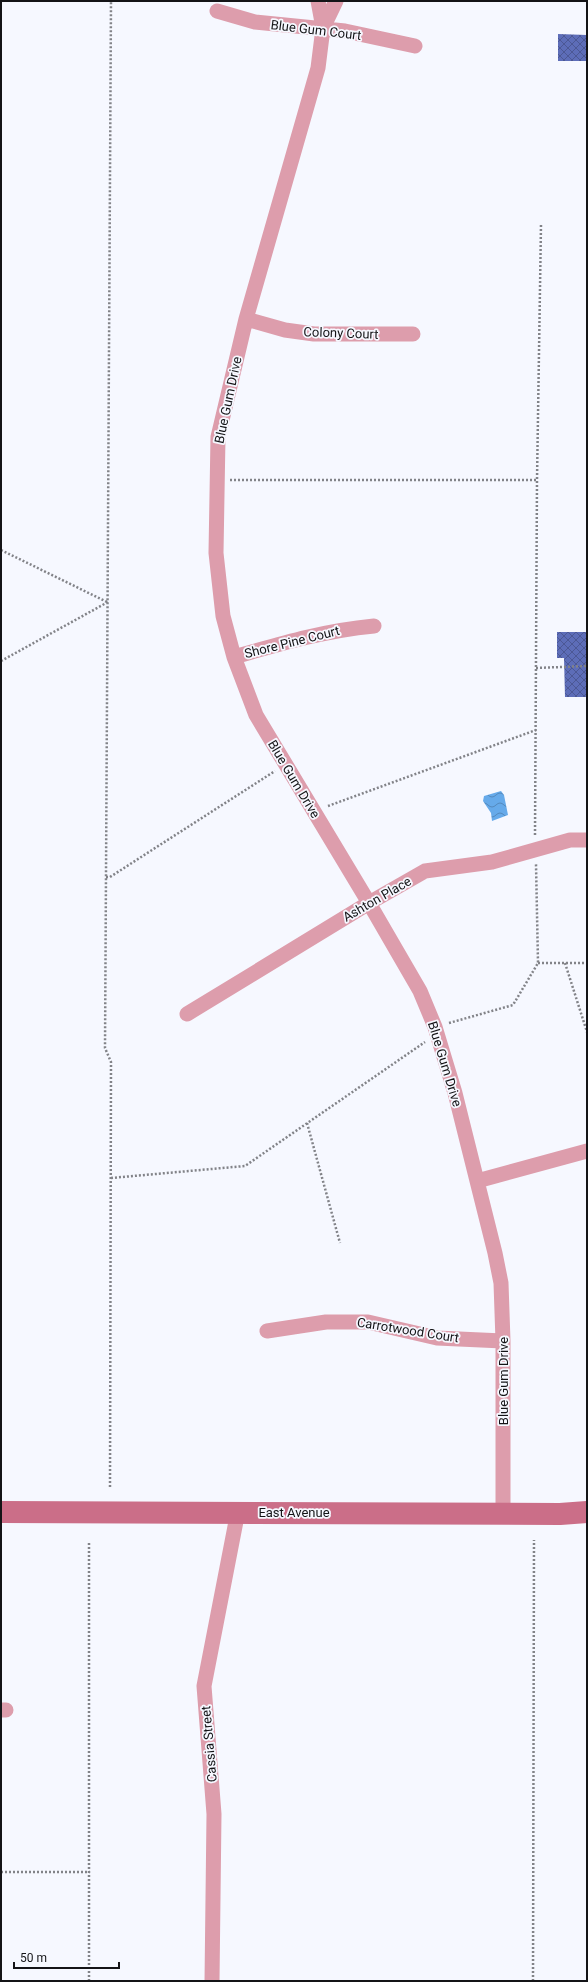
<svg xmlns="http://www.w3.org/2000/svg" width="588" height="1982" font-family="Roboto,sans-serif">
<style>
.water{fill:url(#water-waves)}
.building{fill:url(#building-cross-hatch)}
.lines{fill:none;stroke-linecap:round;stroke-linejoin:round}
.path{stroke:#828388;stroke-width:2.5;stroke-dasharray:2 2;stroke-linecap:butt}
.minor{stroke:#dd9dac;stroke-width:15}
.secondary{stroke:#cb6e88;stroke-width:22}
.labels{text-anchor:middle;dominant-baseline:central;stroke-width:3.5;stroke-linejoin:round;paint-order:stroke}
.street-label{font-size:13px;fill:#141417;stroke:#f6f8ff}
</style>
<defs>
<pattern id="water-waves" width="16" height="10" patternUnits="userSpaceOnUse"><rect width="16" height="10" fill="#66aaea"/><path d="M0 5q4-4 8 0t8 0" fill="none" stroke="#5389bd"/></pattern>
<pattern id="building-cross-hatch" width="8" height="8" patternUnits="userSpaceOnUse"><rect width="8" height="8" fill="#5d6db8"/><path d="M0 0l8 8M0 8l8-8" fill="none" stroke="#4c5895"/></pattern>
</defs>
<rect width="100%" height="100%" fill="#f6f8ff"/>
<!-- water -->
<path class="water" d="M501,791L504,795L508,815L492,821L491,813L483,801L484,796Z"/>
<!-- building -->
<path class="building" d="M558,34L587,35V61H558Z
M557,632H587V697H565L564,658H557Z"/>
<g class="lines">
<!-- path -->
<path class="path" d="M230,480H537
M1,550L107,602
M1,661L108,602
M536,668L587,666
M328,806L536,730
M535,835L537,480L541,224
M106,877H110L275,771
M538,963H587
M565,963L587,1032
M449,1023L513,1005L538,963L536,864
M307,1123L340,1243
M111,1178L245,1166L425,1042
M110,1487L111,1062L105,1048L111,1
M1,1872H90
M89,1981V1541
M533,1981L534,1540"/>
<!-- minor -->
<path class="minor" d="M318,1L323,28L318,68L246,319L218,437L216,553L223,616L234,657L256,715L369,903L420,991L435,1027L455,1093L495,1253L501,1283L503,1341V1513
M217,11L255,22L345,31L415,46
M323,28L336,1
M246,319L285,330L314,334H413
M234,657C283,643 323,631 374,626
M187,1014L369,903L425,871L492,862L570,840H587
M477,1181L587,1151
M267,1331L326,1322H368L437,1338L503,1341
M1,1710H6
M212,1981L214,1814L204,1686L238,1511"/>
<!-- secondary -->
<path class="secondary" d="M1,1512L560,1514L587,1512"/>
</g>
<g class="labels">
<!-- street labels -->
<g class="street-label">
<text transform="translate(316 30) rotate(7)">Blue Gum Court</text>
<text transform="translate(341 333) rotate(2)">Colony Court</text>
<text transform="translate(228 400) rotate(-78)">Blue Gum Drive</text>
<text transform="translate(292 642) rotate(-14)">Shore Pine Court</text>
<text transform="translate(294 779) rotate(59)">Blue Gum Drive</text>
<text transform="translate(377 899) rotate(-30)">Ashton Place</text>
<text transform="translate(445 1064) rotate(73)">Blue Gum Drive</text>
<text transform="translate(408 1330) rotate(9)">Carrotwood Court</text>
<text transform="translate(503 1381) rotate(-90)">Blue Gum Drive</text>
<text x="294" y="1512">East Avenue</text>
<text transform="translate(209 1744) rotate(-95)">Cassia Street</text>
</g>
</g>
<!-- border -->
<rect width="588" height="1982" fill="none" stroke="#141417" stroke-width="4"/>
<!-- scale -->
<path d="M14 1962v6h105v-6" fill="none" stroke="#141417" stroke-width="2"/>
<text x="20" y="1962" font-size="12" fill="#141417" stroke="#f6f8ff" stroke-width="3" paint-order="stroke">50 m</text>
</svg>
